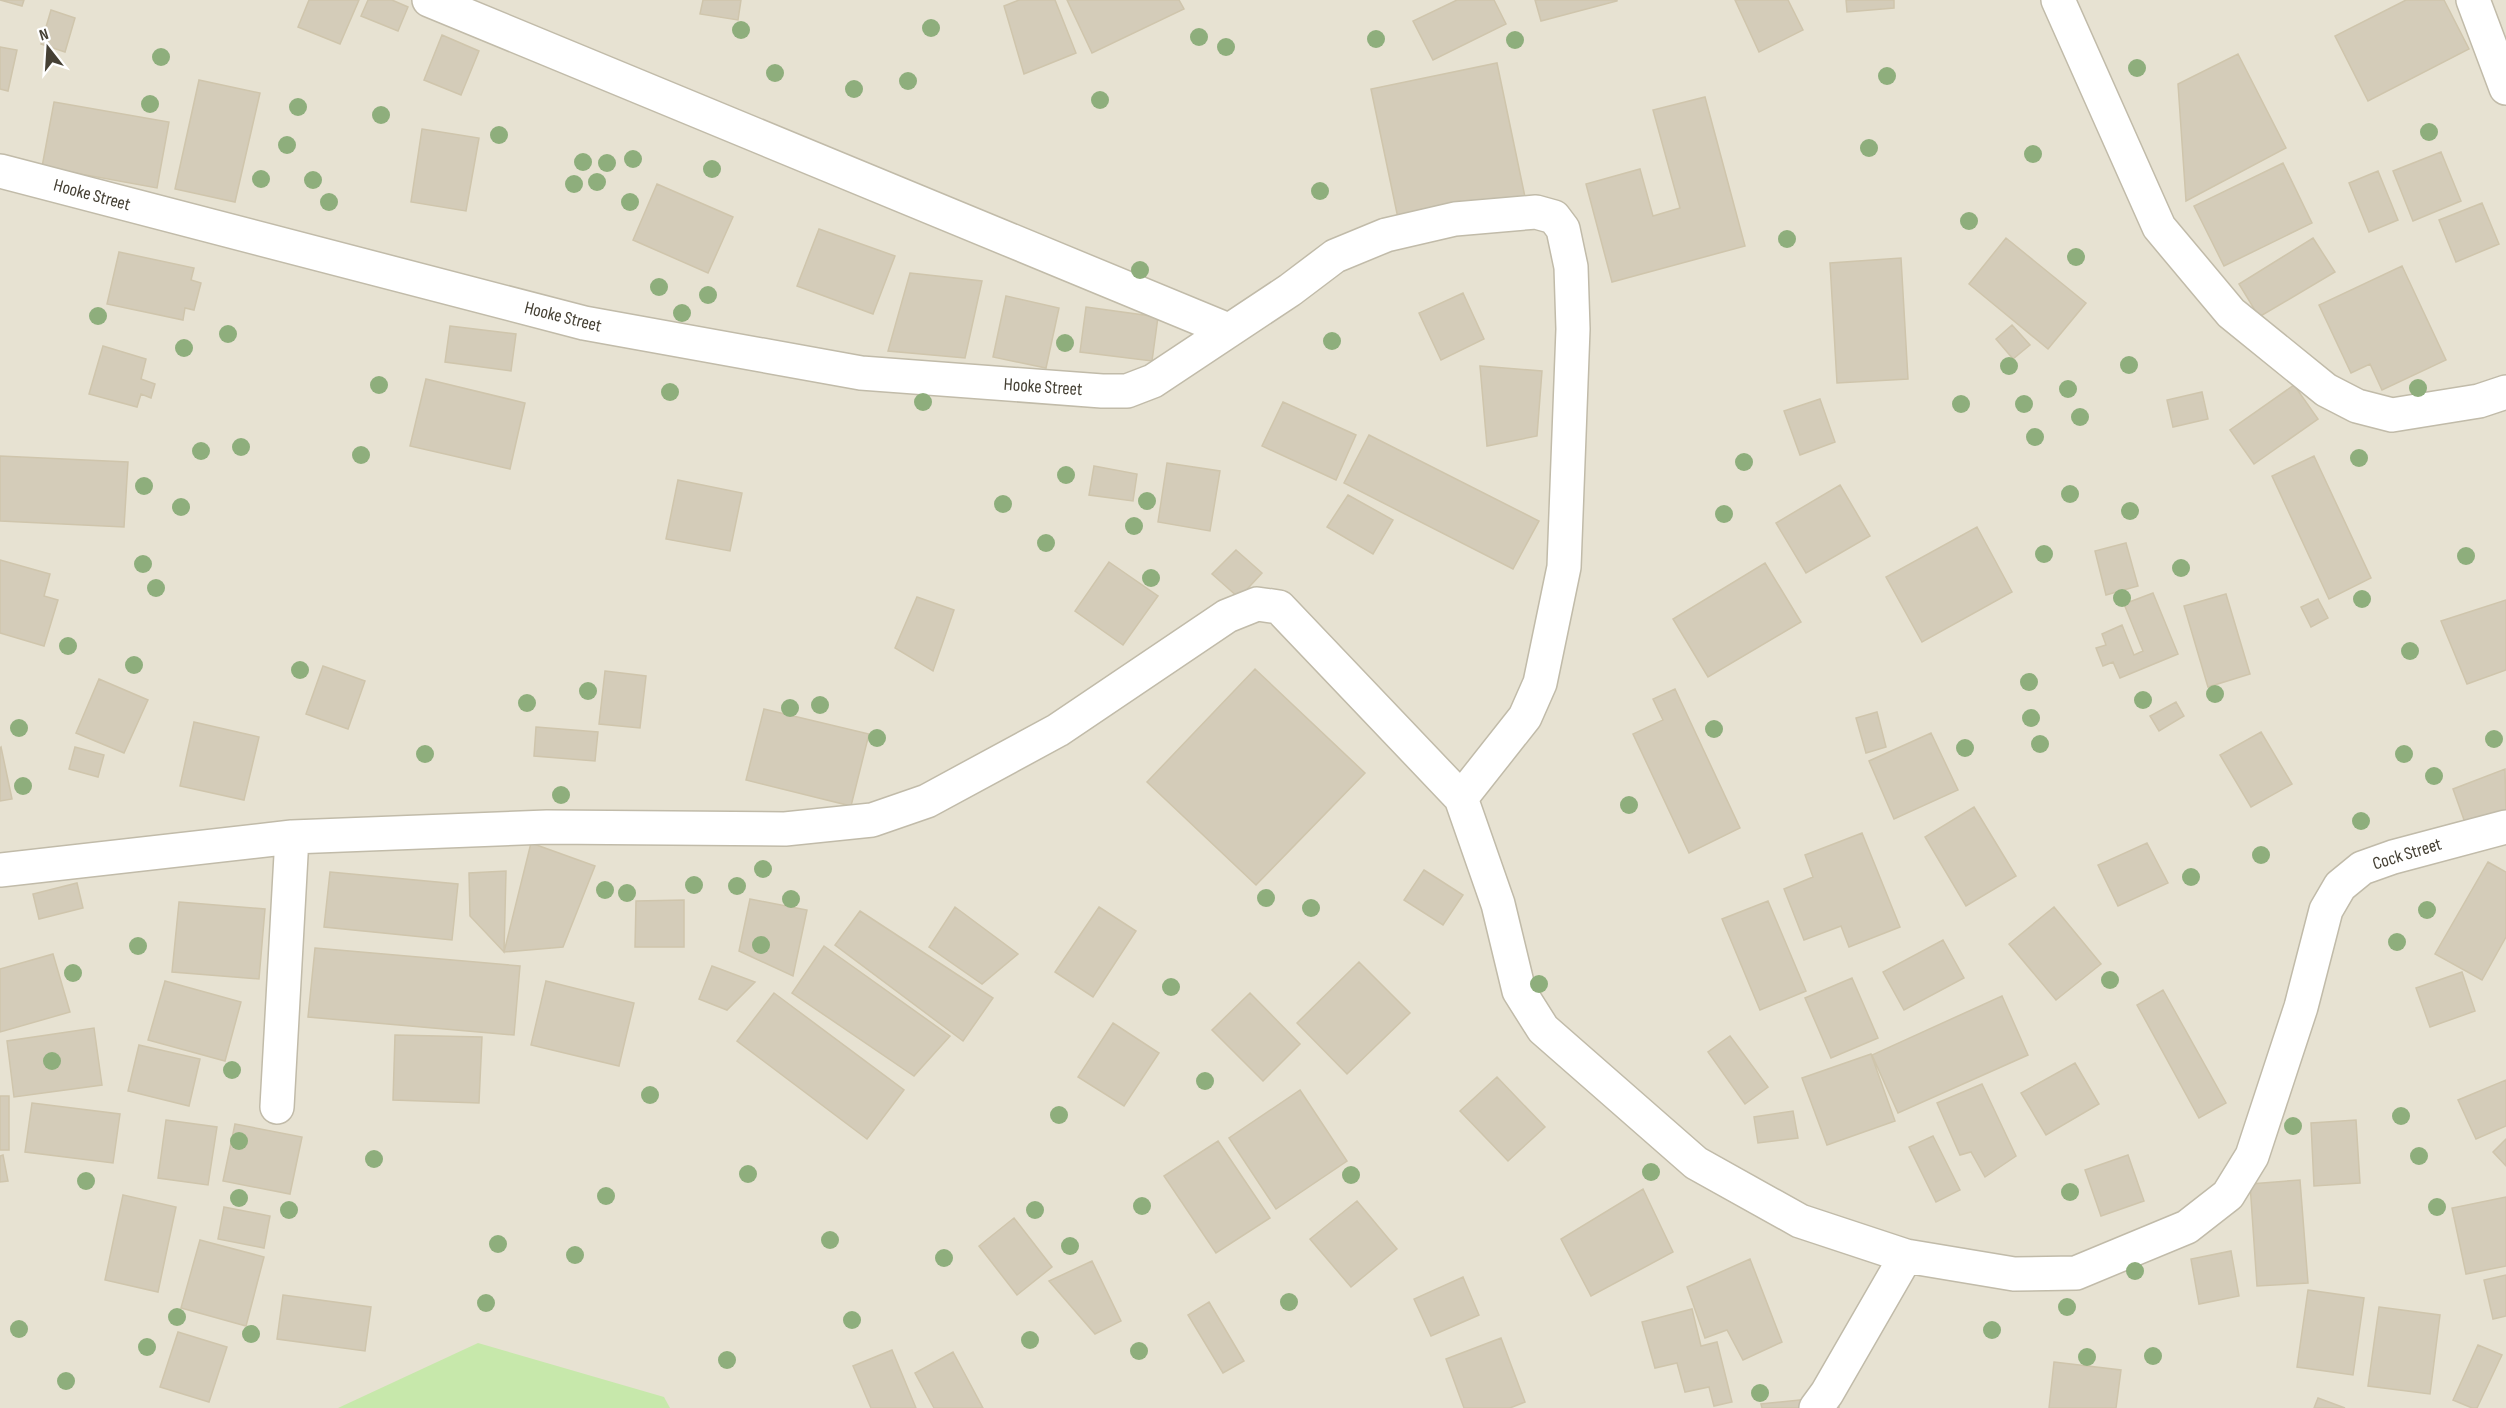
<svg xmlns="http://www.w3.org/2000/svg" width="2506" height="1408" font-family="'Sofia Sans Condensed',sans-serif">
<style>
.residential{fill:#e7e2d2}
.green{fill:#c7e8ab}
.building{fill:#d4ccb9;stroke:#cfc5ac;stroke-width:1.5}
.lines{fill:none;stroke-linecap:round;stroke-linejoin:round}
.minor-casing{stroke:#c1bba9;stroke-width:36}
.minor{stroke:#fff;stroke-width:33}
.tree{fill:#8eae7c}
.labels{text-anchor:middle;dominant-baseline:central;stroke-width:6;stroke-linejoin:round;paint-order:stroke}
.street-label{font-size:18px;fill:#454034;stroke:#fff}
</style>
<rect width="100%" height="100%" fill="#f2efe4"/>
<!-- residential -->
<path class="residential" d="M0,0H2506V1408H0Z"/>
<!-- green -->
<path class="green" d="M478,1343L664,1397L670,1408H338Z"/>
<!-- building -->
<path class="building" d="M0,0H24L22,6Z
M309,0H359L340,44L298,27Z
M368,0H392L408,7L398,31L361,16Z
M703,0H741L738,20L700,14Z
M1019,0H1055L1076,53L1024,74L1004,6Z
M1067,0H1179L1184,9L1092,53Z
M1457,0H1494L1506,24L1433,60L1413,21Z
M1535,0H1617V1L1541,21Z
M1735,0H1788L1803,30L1759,52Z
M1846,0H1894V8L1847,12Z
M2406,0H2444L2469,49L2368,101L2335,36Z
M51,10L75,18L65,52L41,44Z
M442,35L479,51L461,95L424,80Z
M0,47L17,50L8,91L0,89Z
M2238,54L2286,148L2186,201L2178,84Z
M1497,63L1525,197L1399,223L1371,89Z
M199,80L260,93L235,202L175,189Z
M1705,97L1745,246L1612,282L1586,184L1640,169L1653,216L1680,208L1653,110Z
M54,102L169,122L157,188L42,167Z
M422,129L479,138L466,211L411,202Z
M2441,152L2461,201L2413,221L2393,171Z
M2283,163L2312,223L2224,266L2194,206Z
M2378,171L2398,220L2369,232L2349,183Z
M657,184L733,217L708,273L633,240Z
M2482,203L2499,244L2456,262L2439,220Z
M819,229L895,256L873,314L797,286Z
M2006,238L2086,303L2048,349L1969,284Z
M2313,238L2335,272L2259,317L2239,284Z
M119,252L194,268L191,280L201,283L194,310L185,308L183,320L107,304Z
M1901,258L1908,379L1837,383L1830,263Z
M2402,266L2446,360L2382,390L2370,364L2351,373L2319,305Z
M910,273L982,281L965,358L888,351Z
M1463,293L1484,339L1441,360L1419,313Z
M1006,296L1059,308L1046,368L993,357Z
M1086,307L1158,317L1152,361L1080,352Z
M2012,325L2030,345L2013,359L1996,339Z
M450,326L516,334L511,371L445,362Z
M103,346L146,359L141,379L155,384L151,398L141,394L137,407L89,394Z
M1480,366L1542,371L1537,436L1487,446Z
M426,379L525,403L510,469L410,446Z
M2294,385L2318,419L2254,464L2230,430Z
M2202,392L2208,419L2173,427L2167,400Z
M1820,399L1835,442L1800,455L1784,411Z
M1283,402L1356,435L1336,480L1262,446Z
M1369,435L1539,521L1513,569L1344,483Z
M0,456L128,462L124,527L0,521Z
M2314,456L2371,578L2329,599L2272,476Z
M1167,463L1220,471L1210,531L1158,522Z
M1094,466L1137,474L1133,501L1089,495Z
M678,480L742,493L730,551L666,539Z
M1840,485L1870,536L1806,573L1776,523Z
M1348,495L1393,520L1373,554L1327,527Z
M1977,527L2012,592L1922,642L1886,577Z
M2126,543L2138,586L2106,595L2095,551Z
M1236,550L1262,573L1239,598L1212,574Z
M0,560L50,574L44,596L58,600L44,646L0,633Z
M1109,562L1158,596L1123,645L1075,611Z
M1765,563L1801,622L1708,677L1673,619Z
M2153,593L2178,654L2120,678L2113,662L2103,666L2096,648L2106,645L2102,634L2122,625L2134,655L2143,651L2124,604Z
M2226,594L2250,674L2208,687L2184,606Z
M917,597L954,610L933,671L895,648Z
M2318,599L2328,618L2311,627L2301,607Z
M2506,600V670L2467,684L2441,621Z
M323,666L365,681L348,729L306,714Z
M1255,669L1365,773L1256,885L1147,782Z
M605,671L646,676L640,728L599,724Z
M99,679L148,700L124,753L76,733Z
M1675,689L1740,828L1689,853L1633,734L1663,720L1653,699Z
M2176,702L2184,716L2159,731L2150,716Z
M764,709L869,734L851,806L746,780Z
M1877,712L1886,747L1866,753L1856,718Z
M194,722L259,737L244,800L180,786Z
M536,727L598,732L595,761L534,756Z
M2261,732L2292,784L2251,807L2220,755Z
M1931,733L1958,790L1894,819L1869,761Z
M1,747L12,799L0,801V748Z
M75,747L104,755L98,777L69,769Z
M2505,769L2506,818L2468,831L2453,789Z
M1974,807L2016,876L1966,906L1925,837Z
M1862,833L1900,927L1849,947L1841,926L1804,940L1784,889L1813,877L1805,855Z
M531,843L595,866L563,947L504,952Z
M2147,843L2168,883L2118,906L2098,865Z
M2488,862L2506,872V937L2482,980L2435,954Z
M1424,870L1463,895L1443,925L1404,900Z
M506,871L504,952L470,916L469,873Z
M330,872L458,884L452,940L324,927Z
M77,883L83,908L39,919L33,894Z
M750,899L807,910L793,976L739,951Z
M684,900V947H635L636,901Z
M1768,901L1806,991L1760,1010L1722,919Z
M179,902L265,909L259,979L172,972Z
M955,907L1018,954L982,984L929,947Z
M1099,907L1136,931L1093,997L1055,972Z
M2054,907L2101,964L2056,1000L2009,944Z
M860,911L993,998L963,1041L835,945Z
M1943,940L1964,978L1904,1010L1883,972Z
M824,946L950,1036L914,1076L792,993Z
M315,948L520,966L514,1035L308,1017Z
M53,954L70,1012L0,1032V969Z
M1359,962L1410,1013L1347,1074L1297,1023Z
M712,966L755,982L727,1010L699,999Z
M2462,972L2475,1011L2430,1027L2416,988Z
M1852,978L1878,1038L1831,1058L1805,998Z
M165,981L241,1002L225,1061L148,1040Z
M546,981L634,1003L619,1066L531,1045Z
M2163,990L2226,1103L2199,1118L2137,1005Z
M774,993L904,1090L867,1139L737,1041Z
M1250,993L1300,1044L1263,1081L1212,1030Z
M2002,996L2028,1055L1898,1113L1872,1055Z
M1113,1023L1159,1053L1124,1106L1078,1077Z
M94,1028L102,1085L14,1097L7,1041Z
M395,1035L482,1037L479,1103L393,1100Z
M1730,1036L1768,1087L1745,1104L1708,1052Z
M139,1045L200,1059L189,1106L128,1091Z
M1871,1054L1895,1121L1827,1145L1802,1078Z
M2075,1063L2099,1104L2046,1135L2021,1093Z
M1497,1077L1545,1127L1508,1161L1460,1111Z
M2506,1080V1126L2476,1139L2458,1100Z
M1982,1084L2016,1156L1985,1177L1971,1152L1960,1155L1937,1103Z
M1300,1090L1347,1161L1276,1209L1229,1138Z
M0,1096H9V1150H0Z
M32,1103L120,1114L113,1163L25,1152Z
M1793,1111L1798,1138L1758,1143L1754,1117Z
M166,1120L217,1127L208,1185L158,1178Z
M2356,1120L2360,1183L2314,1186L2311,1123Z
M235,1124L302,1137L290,1194L223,1181Z
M1933,1136L1960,1190L1936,1202L1909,1147Z
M2506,1139V1166L2493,1152Z
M1218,1141L1270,1218L1216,1253L1164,1176Z
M3,1155L8,1181L0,1182V1156Z
M2128,1155L2144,1201L2101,1216L2085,1170Z
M2300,1180L2308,1283L2257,1286L2250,1184Z
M1643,1189L1673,1252L1591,1296L1561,1239Z
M123,1195L176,1207L158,1292L105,1280Z
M2506,1197V1266L2466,1274L2452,1208Z
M1357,1201L1397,1249L1351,1287L1310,1239Z
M224,1207L270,1216L264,1248L218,1239Z
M1014,1218L1052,1267L1017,1295L979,1246Z
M200,1240L264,1257L246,1326L181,1308Z
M2231,1251L2239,1296L2199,1304L2191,1259Z
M1750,1259L1782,1342L1743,1360L1727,1330L1705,1338L1687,1287Z
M1092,1261L1121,1321L1095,1334L1049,1281Z
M2506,1275V1316L2493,1319L2484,1280Z
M1463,1277L1479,1315L1431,1336L1414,1299Z
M2308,1290L2364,1298L2353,1375L2297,1367Z
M283,1295L371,1307L365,1351L277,1339Z
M1209,1302L1244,1361L1223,1373L1188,1315Z
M2379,1307L2440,1315L2430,1394L2368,1386Z
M1692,1309L1701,1346L1717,1342L1732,1402L1714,1406L1709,1387L1685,1392L1677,1363L1655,1368L1642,1322Z
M178,1332L227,1347L209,1402L160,1387Z
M1501,1338L1525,1402L1510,1408H1464L1446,1359Z
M2478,1345L2502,1355L2477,1408H2472L2453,1400Z
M892,1350L916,1408H871L853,1366Z
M953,1352L983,1408H934L915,1373Z
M2054,1362L2121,1370L2116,1408H2049Z
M1838,1396L1839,1408H1762L1761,1404Z
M2318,1398L2345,1408H2314Z"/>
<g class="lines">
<defs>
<path id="minor" d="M429,0L1228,330
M2058,0L2159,227L2231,313L2326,390L2357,406L2392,415L2479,401L2506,392
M2473,0L2506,88
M0,171L584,323L861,373L1102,391H1127L1153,381L1290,290L1335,256L1386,235L1455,219L1536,212L1554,217L1563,229L1571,267L1573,329L1564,567L1540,683L1525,717L1461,798
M0,870L292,837L547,827L785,829L872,820L927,801L1058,730L1227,616L1257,604L1279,607L1461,798L1498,904L1519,991L1543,1029L1696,1163L1800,1221L1906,1256L2014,1274L2076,1273L2187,1227L2228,1195L2252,1156L2301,1007L2326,910L2340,886L2362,868L2393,857L2506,827
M277,1107L292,837
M1816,1408L1827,1393L1906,1256"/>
</defs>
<!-- minor casing -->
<use href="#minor" class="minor-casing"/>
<!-- minor -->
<use href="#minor" class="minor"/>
</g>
<!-- trees -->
<g class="tree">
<circle cx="931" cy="28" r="9"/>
<circle cx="741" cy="30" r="9"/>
<circle cx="1199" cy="37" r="9"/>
<circle cx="1376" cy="39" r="9"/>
<circle cx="1515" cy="40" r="9"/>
<circle cx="1226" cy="47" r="9"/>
<circle cx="161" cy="57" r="9"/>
<circle cx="2137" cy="68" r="9"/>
<circle cx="775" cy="73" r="9"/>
<circle cx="1887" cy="76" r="9"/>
<circle cx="908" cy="81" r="9"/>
<circle cx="854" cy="89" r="9"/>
<circle cx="1100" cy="100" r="9"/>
<circle cx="150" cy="104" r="9"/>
<circle cx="298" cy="107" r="9"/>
<circle cx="381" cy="115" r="9"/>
<circle cx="2429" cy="132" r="9"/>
<circle cx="499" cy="135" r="9"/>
<circle cx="287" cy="145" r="9"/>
<circle cx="1869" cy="148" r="9"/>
<circle cx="2033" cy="154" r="9"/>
<circle cx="633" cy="159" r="9"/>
<circle cx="583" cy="162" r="9"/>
<circle cx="607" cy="163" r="9"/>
<circle cx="712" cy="169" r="9"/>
<circle cx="261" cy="179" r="9"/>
<circle cx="313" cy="180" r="9"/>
<circle cx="597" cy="182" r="9"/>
<circle cx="574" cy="184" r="9"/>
<circle cx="1320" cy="191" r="9"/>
<circle cx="329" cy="202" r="9"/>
<circle cx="630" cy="202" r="9"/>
<circle cx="1969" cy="221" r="9"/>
<circle cx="1787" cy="239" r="9"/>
<circle cx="2076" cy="257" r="9"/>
<circle cx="1140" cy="270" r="9"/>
<circle cx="659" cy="287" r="9"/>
<circle cx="708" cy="295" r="9"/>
<circle cx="682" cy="313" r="9"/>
<circle cx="98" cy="316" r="9"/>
<circle cx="228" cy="334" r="9"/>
<circle cx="1332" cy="341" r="9"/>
<circle cx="1065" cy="343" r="9"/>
<circle cx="184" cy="348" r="9"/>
<circle cx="2129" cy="365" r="9"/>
<circle cx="2009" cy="366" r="9"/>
<circle cx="379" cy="385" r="9"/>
<circle cx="2418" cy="388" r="9"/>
<circle cx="2068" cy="389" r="9"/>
<circle cx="670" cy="392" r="9"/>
<circle cx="923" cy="402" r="9"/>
<circle cx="1961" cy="404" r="9"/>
<circle cx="2024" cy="404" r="9"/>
<circle cx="2080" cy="417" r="9"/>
<circle cx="2035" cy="437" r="9"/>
<circle cx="241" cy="447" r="9"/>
<circle cx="201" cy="451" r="9"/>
<circle cx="361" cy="455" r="9"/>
<circle cx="2359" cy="458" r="9"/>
<circle cx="1744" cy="462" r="9"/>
<circle cx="1066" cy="475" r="9"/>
<circle cx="144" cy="486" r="9"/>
<circle cx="2070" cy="494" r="9"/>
<circle cx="1147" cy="501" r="9"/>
<circle cx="1003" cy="504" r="9"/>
<circle cx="181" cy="507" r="9"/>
<circle cx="2130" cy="511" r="9"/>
<circle cx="1724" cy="514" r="9"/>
<circle cx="1134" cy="526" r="9"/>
<circle cx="1046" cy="543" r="9"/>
<circle cx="2044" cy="554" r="9"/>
<circle cx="2466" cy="556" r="9"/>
<circle cx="143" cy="564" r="9"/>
<circle cx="2181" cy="568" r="9"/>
<circle cx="1151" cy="578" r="9"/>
<circle cx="156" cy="588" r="9"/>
<circle cx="2122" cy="598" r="9"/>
<circle cx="2362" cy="599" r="9"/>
<circle cx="68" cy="646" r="9"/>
<circle cx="2410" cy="651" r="9"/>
<circle cx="134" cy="665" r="9"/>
<circle cx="300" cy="670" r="9"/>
<circle cx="2029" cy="682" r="9"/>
<circle cx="588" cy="691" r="9"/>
<circle cx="2215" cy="694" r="9"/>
<circle cx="2143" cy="700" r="9"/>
<circle cx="527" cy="703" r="9"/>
<circle cx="820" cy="705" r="9"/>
<circle cx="790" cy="708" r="9"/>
<circle cx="2031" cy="718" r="9"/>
<circle cx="19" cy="728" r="9"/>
<circle cx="1714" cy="729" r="9"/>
<circle cx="877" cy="738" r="9"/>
<circle cx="2494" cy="739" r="9"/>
<circle cx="2040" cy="744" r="9"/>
<circle cx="1965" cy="748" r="9"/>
<circle cx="425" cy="754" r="9"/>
<circle cx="2404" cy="754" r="9"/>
<circle cx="2434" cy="776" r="9"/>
<circle cx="23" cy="786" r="9"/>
<circle cx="561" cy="795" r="9"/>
<circle cx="1629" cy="805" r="9"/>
<circle cx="2361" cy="821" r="9"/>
<circle cx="2261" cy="855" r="9"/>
<circle cx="763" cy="869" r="9"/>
<circle cx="2191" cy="877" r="9"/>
<circle cx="694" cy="885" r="9"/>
<circle cx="737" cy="886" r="9"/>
<circle cx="605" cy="890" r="9"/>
<circle cx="627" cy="893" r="9"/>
<circle cx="1266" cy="898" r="9"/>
<circle cx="791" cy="899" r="9"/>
<circle cx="1311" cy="908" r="9"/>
<circle cx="2427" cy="910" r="9"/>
<circle cx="2397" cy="942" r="9"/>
<circle cx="761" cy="945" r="9"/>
<circle cx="138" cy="946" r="9"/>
<circle cx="73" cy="973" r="9"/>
<circle cx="2110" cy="980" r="9"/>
<circle cx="1539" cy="984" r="9"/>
<circle cx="1171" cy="987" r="9"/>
<circle cx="52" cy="1061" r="9"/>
<circle cx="232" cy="1070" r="9"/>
<circle cx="1205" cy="1081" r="9"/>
<circle cx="650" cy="1095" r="9"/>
<circle cx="1059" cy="1115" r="9"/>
<circle cx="2401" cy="1116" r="9"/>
<circle cx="2293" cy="1126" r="9"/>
<circle cx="239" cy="1141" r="9"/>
<circle cx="2419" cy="1156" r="9"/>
<circle cx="374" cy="1159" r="9"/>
<circle cx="1651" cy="1172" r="9"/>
<circle cx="748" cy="1174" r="9"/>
<circle cx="1351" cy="1175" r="9"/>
<circle cx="86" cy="1181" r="9"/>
<circle cx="2070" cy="1192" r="9"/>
<circle cx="606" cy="1196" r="9"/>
<circle cx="239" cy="1198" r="9"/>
<circle cx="1142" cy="1206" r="9"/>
<circle cx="2437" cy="1207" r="9"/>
<circle cx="289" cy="1210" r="9"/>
<circle cx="1035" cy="1210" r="9"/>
<circle cx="830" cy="1240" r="9"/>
<circle cx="498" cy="1244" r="9"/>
<circle cx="1070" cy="1246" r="9"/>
<circle cx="575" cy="1255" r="9"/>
<circle cx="944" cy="1258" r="9"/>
<circle cx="2135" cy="1271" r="9"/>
<circle cx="1289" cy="1302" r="9"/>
<circle cx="486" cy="1303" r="9"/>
<circle cx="2067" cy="1307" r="9"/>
<circle cx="177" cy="1317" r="9"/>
<circle cx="852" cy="1320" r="9"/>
<circle cx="19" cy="1329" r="9"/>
<circle cx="1992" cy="1330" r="9"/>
<circle cx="251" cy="1334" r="9"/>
<circle cx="1030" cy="1340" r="9"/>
<circle cx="147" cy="1347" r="9"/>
<circle cx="1139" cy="1351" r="9"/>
<circle cx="2153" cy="1356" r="9"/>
<circle cx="2087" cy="1357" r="9"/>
<circle cx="727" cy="1360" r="9"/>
<circle cx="66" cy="1381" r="9"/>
<circle cx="1760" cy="1393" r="9"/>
</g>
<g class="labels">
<!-- street labels -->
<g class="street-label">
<text transform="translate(92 195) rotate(15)">Hooke Street</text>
<text transform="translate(563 317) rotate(14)">Hooke Street</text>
<text transform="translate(1043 387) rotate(4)">Hooke Street</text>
<text transform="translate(2407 854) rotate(-17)">Cock Street</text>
</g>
</g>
<!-- north arrow -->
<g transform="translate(48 48) rotate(343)" stroke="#ffffff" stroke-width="4.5" paint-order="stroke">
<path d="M0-4.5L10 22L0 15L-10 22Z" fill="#454034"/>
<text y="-9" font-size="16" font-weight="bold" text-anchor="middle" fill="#454034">N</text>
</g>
</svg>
